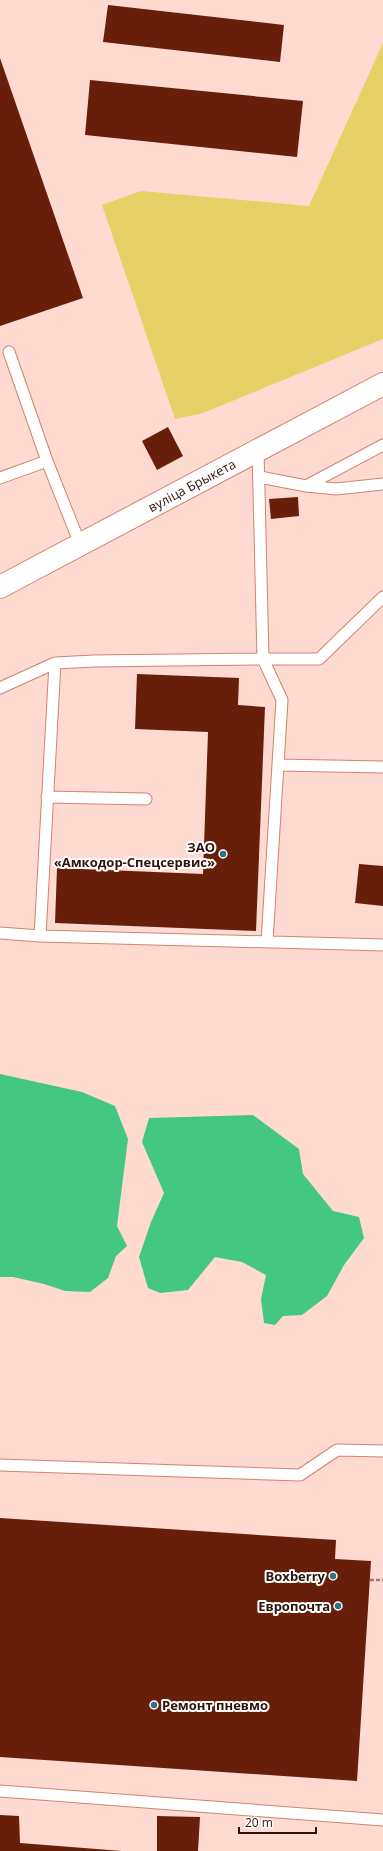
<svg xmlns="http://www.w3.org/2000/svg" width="383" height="1851" font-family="'Open Sans',sans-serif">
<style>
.green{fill:#e8d066}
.water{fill:#43c782}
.building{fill:#671f0a}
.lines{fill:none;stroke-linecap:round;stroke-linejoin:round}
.service-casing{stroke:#d4826b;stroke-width:13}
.minor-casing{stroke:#d4826b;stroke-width:24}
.path{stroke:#9c7a71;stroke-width:2.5;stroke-dasharray:4 2;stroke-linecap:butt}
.service{stroke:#fff;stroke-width:11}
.minor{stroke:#fff;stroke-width:22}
.poi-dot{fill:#2f7283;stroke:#fff;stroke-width:1.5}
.labels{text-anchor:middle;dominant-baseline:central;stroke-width:4;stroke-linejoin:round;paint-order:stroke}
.street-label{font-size:13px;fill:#311209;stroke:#fff}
.poi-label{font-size:13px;font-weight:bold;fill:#311209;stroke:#fff;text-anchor:end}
</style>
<rect width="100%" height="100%" fill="#fedad0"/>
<!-- green -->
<path class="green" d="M383,43V339L203,413L175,419L102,205L141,191L309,206Z"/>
<!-- water -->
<path class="water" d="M0,1074L82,1092L115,1106L128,1139L117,1226L127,1246L116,1256L108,1278L90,1292L65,1291L44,1284L13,1277H0Z
M253,1115L299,1149L303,1174L333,1211L359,1217L364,1238L344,1265L327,1296L302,1315L283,1316L275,1325L264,1323L261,1299L266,1275L242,1262L215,1257L188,1290L160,1293L148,1288L139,1257L151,1222L164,1193L142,1142L149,1118Z"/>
<!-- building -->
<path class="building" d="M108,5L284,25L280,62L103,42Z
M0,58L83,298L0,326Z
M90,80L303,101L297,157L85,135Z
M168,427L183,456L157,470L142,441Z
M298,497L299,516L271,519L269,499Z
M137,674L239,678L238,705L265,707L256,931L55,923L57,868L203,874L208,732L135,729Z
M359,864L383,866V906L355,903Z
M0,1518L336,1540L335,1559L371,1561L357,1781L0,1757Z
M0,1815L19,1816L20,1843L122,1851H0Z
M157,1816L200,1817L198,1851H157Z"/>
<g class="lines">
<defs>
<path id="service" d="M9,352L47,461L80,544
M258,450L263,659L94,661L55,663L40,936L383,945
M260,477L306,486L336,489L383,484
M0,478L47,461
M306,486L383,445
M0,688L55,663
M278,765L383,767
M47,797L146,799
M0,933L40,936
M267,942L282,700L263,659H319L383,597
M0,1465L300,1475L337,1450L383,1451
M0,1791L383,1820"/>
<g id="minor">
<path id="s1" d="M0,587L383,384"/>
</g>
</defs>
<!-- service casing -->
<use href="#service" class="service-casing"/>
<!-- minor casing -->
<use href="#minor" class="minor-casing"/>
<!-- path -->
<path class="path" d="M370,1580H383"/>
<!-- service -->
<use href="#service" class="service"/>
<!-- minor -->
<use href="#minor" class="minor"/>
</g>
<!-- markers -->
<g class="poi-dot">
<circle cx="223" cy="854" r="4"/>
<circle cx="333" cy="1576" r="4"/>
<circle cx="338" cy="1606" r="4"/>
<circle cx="154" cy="1705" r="4"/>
</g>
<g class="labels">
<!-- street labels -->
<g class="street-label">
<text stroke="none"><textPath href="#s1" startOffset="217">вуліца Брыкета</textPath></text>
</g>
<!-- poi labels -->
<g class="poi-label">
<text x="215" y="847">ЗАО<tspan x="215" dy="15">«Амкодор-Спецсервис»</tspan></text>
<text x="325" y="1576">Boxberry</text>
<text x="330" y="1606">Европочта</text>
<text x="162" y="1705" text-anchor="start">Ремонт пневмо</text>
</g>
</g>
<!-- scale -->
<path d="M239 1827v6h77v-6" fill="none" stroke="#311209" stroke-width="2"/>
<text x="245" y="1827" font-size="12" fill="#311209" stroke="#ffffff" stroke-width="3" paint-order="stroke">20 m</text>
</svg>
